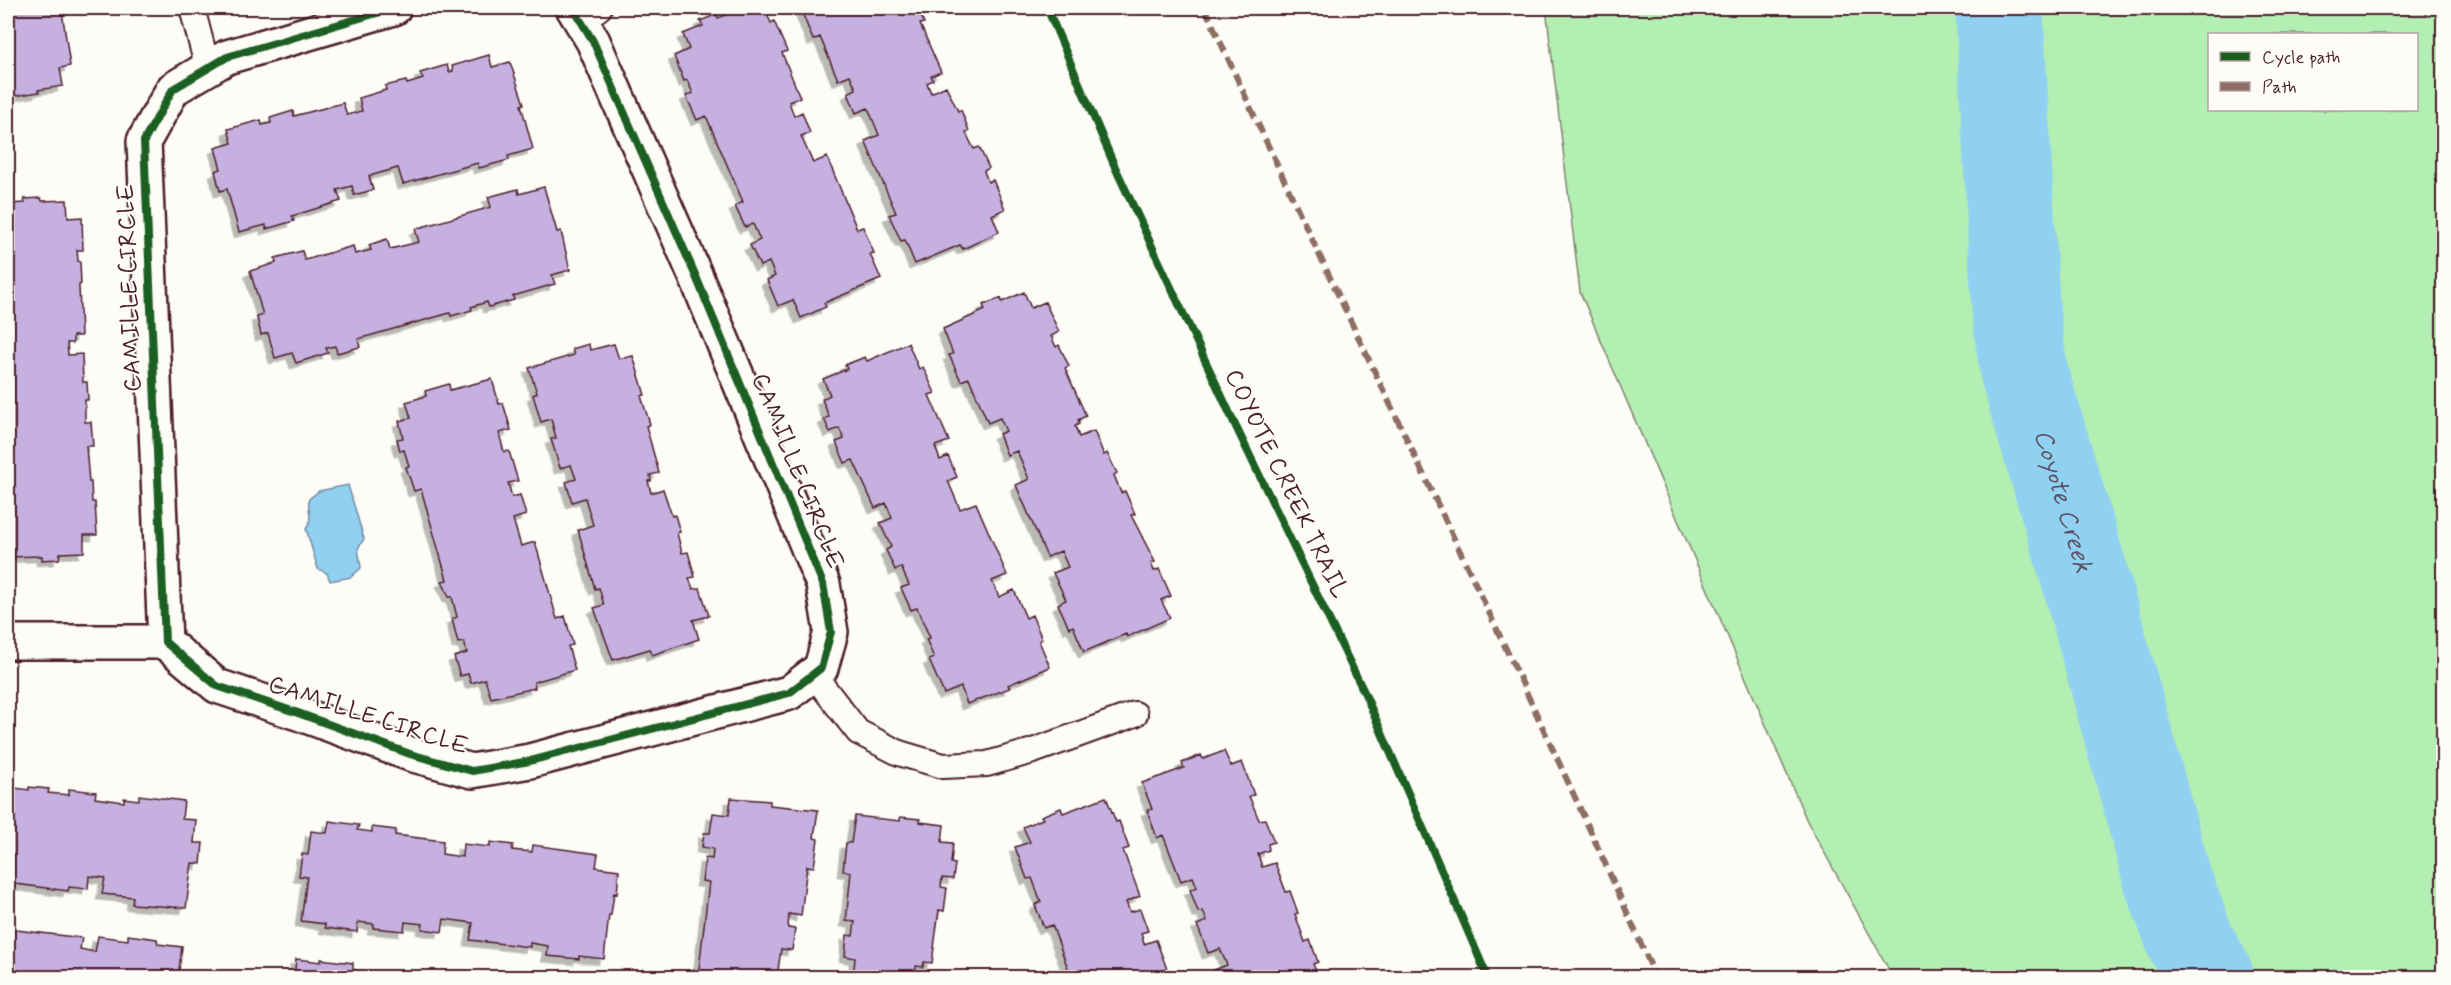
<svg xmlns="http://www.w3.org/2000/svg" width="2451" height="985" font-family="Mynerve,sans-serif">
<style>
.green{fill:#b3eeb2;stroke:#7e866e;stroke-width:1.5;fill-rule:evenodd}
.water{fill:#90d1f2;stroke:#748aa2;stroke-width:1.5}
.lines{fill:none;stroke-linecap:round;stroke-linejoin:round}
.river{stroke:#90d1f2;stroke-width:88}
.building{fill:#c5b0df;stroke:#4a1f2b;stroke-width:1.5;filter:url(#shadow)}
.service-casing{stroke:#4a1f2b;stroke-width:28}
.minor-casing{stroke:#4a1f2b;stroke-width:38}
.service{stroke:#fdfcf7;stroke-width:24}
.minor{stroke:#fdfcf7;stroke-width:33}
.quiet{stroke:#8d6e63;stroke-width:6;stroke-dasharray:12 6;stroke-linecap:butt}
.cycleway-casing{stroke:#fdfcf7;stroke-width:11}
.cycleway{stroke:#1b5e20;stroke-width:8}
.labels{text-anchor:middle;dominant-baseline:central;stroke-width:4.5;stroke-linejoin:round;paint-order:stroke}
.street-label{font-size:24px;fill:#4a1f2b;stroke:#fdfcf7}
.water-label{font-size:26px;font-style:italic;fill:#5f5467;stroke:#fdfcf7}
</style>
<defs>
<filter id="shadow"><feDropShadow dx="-5.5" dy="5.5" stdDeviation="0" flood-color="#0004"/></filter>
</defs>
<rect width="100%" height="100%" fill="#fdfcf7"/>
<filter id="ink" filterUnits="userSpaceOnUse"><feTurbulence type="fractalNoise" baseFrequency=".0167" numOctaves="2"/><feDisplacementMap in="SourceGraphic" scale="12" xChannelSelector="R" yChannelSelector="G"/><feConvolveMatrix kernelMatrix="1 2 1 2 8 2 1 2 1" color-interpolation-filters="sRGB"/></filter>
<g filter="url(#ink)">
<!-- green -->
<path class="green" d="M1546,8H2443V977H1893L1807,821L1580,292ZM2210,34H2416V110H2210Z"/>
<!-- water -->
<path class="water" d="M348,485L364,539L358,548L361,568L351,577L330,581L327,573L318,569L306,529C314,519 307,510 309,499L319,491Z"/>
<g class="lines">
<!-- river -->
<path class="river" id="s1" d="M1999,8L2016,314L2024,373L2084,574L2168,881L2190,940L2210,978"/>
</g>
<!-- building -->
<path class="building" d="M8,8H57L58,11H62L70,66L60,68L63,86L38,90L39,92L16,96L15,93L8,94Z
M742,8H764L771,23L774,21L787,51L782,53L800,97L789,102L794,116L802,112L810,133L801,136L813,163L827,157L857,229L863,227L874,253L870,254L881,279L824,303L826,307L801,318L793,300L778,306L767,280L775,276L769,262L760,266L750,245L760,240L753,224L745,227L735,206L743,202L706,116L697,120L686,96L693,93L687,80L684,81L674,56L689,49L683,34L703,26L700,21L717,14L718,18Z
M804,8H918L924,23L920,24L941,72L931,76L933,80L927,83L931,93L946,86L958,111L961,110L969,131L966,133L974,149L979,147L989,168L984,171L988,182L993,180L1005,209L992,215L999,232L963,249L960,245L915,264L905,240L901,241L889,215L896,213L865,141L879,135L868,108L856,113L848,93L856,89L850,75L838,80L820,37L813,40L801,10Z
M489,55L492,67L510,62L524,104L521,105L533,149L508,156L509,160L479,168L478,163L403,184L398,168L369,176L373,190L354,195L352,186L337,190L341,201L292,216L294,221L266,229V225L239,232L227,189L220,191L215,171L221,169L215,148L232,143L228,129L261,120L262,125L271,123L270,118L293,111L294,116L343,103L347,115L362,111L359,98L386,90L385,86L406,81L407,84L423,79L420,73L447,65L449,72L453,71L452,66Z
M544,187L557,232L561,231L570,270L552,275L555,284L513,296L514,300L489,307L487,302L471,307L472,310L451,316L450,313L358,339L360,347L337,353L335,346L326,348L328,353L296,363L292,353L275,358L268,333L261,335L257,317L263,315L250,271L276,263L275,258L302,251L305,260L353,246L355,254L371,250L369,245L387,239L390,249L419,242L415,229L491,207L488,197L518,189L519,194Z
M41,198L42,201L67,200L68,218L82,217L83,250H77L78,261L80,262L81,284L79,285L81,336H73V343H67L68,355L82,354L83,382H87L88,400H85V422H91L93,446H86L89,482H91L92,502H95L97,535H84V552L60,553L59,559L42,560V556L8,557V473L11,472L8,457V204L25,203L24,199Z
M1024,292L1031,308L1045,302L1059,332L1051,336L1056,347L1059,345L1069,366L1065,368L1086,416L1078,420L1079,424L1075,426L1079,437L1094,431L1104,455L1107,453L1117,473L1114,475L1121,493L1125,491L1135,514L1131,515L1155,562L1151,563L1154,571L1159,569L1171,596L1161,600L1170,618L1127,637L1126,634L1084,652L1073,626L1069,628L1058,604L1066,600L1053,573L1068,567L1061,551L1047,557L1016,485L1029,479L1017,451L1007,455L999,434L1006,431L1000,418L988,423L969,378L961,381L949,355L953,354L943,329L985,310L983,305L1001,298L1002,302Z
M908,343L919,369L923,367L935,393L929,395L949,441L935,446L940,460L948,456L957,477L948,481L960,509L976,503L1007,575L992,581L999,597L1014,590L1026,618L1032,615L1042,639L1039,641L1050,667L1008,685L1010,688L967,704L961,687L944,694L929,660L934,658L926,639L930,638L917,608L911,610L901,588L909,585L901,567L895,570L886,550L891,547L880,523L892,518L886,503L875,508L853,460L845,463L836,442L844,439L839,428L830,432L824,419L829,417L822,399L830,395L823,379L847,369L845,365L865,357L867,361Z
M589,344L590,350L614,344L619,359L633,356L645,395L641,396L650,424L646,426L659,473L650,475L651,481H648L651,493L663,489L672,516L675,515L680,532L677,533L682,553L688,552L695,577L689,578L693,589L700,588L709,616L693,620L699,639L652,655L650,649L613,660L594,608L604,605L599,588L595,589L578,530L593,525L585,498L572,502L566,482L576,479L571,465L560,468L551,439L556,438L551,419L541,422L533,395L537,393L529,368L574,355L572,349Z
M492,379L499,404L503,403L511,430L499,433L504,452L509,451L518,481L508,483L512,497L520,495L526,515L513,519L521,546L535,542L557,619L565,616L573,645L568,646L575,670L534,682L535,688L491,698L485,679L471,683L468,674L460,676L454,657L467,653L464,642L458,643L452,619L457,617L452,597H449L442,581L447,580L421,489L414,491L406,467L409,466L404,450L400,451L397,439L403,438L399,421L411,418L406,402L426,396L425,391L449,384L450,390Z
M1224,751L1231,766L1242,762L1254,795L1249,796L1259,820L1265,819L1274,842L1268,844L1269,850L1258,854L1262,867L1275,863L1286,892L1290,891L1298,913L1295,914L1305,942L1310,940L1318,962L1313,964L1319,978H1217L1214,970L1227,965L1220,949L1208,953L1197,925L1207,921L1203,911L1198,912L1190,890L1197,887L1193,877L1181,881L1163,835L1157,838L1147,810L1152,809L1142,783L1184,768L1182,763L1201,755L1203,759Z
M8,787L29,790V787L49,789L48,793L69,795V789L96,792L95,798L124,802V798L139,800V795L184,801L182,819L196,820L194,843H203L201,864L192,863L186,908L132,904L133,897L102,894L105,878L89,876L88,889L69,887L68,891L8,883Z
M1106,797L1116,822L1119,821L1129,848L1123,850L1140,896L1126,902L1130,912L1140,909L1148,931L1141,933L1144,944L1156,940L1167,969L1152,974L1154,978H1062L1070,974L1052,925L1044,928L1035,905L1041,902L1032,878L1027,879L1015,847L1030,842L1023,827L1043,819L1041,816L1061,808L1063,813Z
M731,798L770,801V805L818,810L814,838L818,839L814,867L807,866L801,916L789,914L788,928L795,929L792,950L781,949L777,978H698L709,882L702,881L705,858L712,859L713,849L702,847L704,833H710L713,813L729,815Z
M855,816L900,821V817L920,819V822L944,825L942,842L953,843L951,863L955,864L953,879L942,878L941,887L947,888L944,911L939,910L932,963L924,962L923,967L916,966L915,978H853L855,958L845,956L847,935L853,936L855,922L846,921L851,872L843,871L846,843H851Z
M329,821L359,825L357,830L372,832V827L396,830L395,835L443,841L442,854L462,857L463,844L490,847V842L513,845L512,850L532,852L533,845L598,854L596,867L619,870L617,894L614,893L611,915H609L604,959L579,956V959L547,956L548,946L530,943V947L470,940L473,923L444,919L442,932L422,929L423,924L405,922L404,931L373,928L374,924L358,922L357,932L325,928V924L301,921L307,877L299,876L302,854L308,855L311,831L327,833Z
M8,929L82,938L80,949L95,952L98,936L128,940V935L157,939L158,944L182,947L178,978H8Z
M296,959L321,962V959L353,963V970L399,976V978H294Z"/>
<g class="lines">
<defs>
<path id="service" d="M192,8L208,69
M581,21L599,8
M813,674L858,732L899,753L943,766L987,764L1033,751L1135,714"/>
<path id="minor" d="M394,8L227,57L173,89L144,141L165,642L217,686L298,713L410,754L472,771L530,761L789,693L821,668L831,632L823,584L697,279L593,41L573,8
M8,642H165"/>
</defs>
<!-- service casing -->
<use href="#service" class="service-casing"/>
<!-- minor casing -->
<use href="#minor" class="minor-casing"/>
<!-- service -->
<use href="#service" class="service"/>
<!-- minor -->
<use href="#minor" class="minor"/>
<!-- quiet -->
<path class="quiet" d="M1205,8C1352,333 1513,651 1656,978"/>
<defs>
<path id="cycleway" d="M394,8L227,57L173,89L144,141L165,642L217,686L298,713L410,754L472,771L530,761L789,693L821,668L831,632L823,584L697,279L593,41L573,8
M1047,8L1115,167L1238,431L1365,694L1488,978"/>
</defs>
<!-- cycleway casing -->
<use href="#cycleway" class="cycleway-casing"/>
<!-- cycleway -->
<use href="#cycleway" class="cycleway"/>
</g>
</g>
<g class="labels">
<!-- street labels -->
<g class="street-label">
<text transform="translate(130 288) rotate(-92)">CAMILLE CIRCLE</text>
<text transform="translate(797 471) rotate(68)">CAMILLE CIRCLE</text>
<text transform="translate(1286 484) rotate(64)">COYOTE CREEK TRAIL</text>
<text transform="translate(368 716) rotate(18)">CAMILLE CIRCLE</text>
</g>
<!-- water labels -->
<g class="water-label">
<text stroke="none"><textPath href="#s1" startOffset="500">Coyote Creek</textPath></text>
</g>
</g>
<!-- margin -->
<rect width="2451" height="985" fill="none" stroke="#fdfcf7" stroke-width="30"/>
<rect x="15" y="15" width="2421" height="955" fill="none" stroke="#4a1f2b" stroke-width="2" filter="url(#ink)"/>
<!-- legend -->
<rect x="2208" y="33" width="210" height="78" fill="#fdfcf7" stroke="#b5a4a5" stroke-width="1.5"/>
<rect x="2220" y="52" width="30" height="9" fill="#1b5e20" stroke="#b5a4a5" stroke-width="1.5"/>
<text x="2262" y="63" font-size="18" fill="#4a1f2b">Cycle path</text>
<rect x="2220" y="82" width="30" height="9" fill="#8d6e63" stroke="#b5a4a5" stroke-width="1.5"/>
<text x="2262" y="93" font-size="18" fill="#4a1f2b">Path</text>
</svg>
